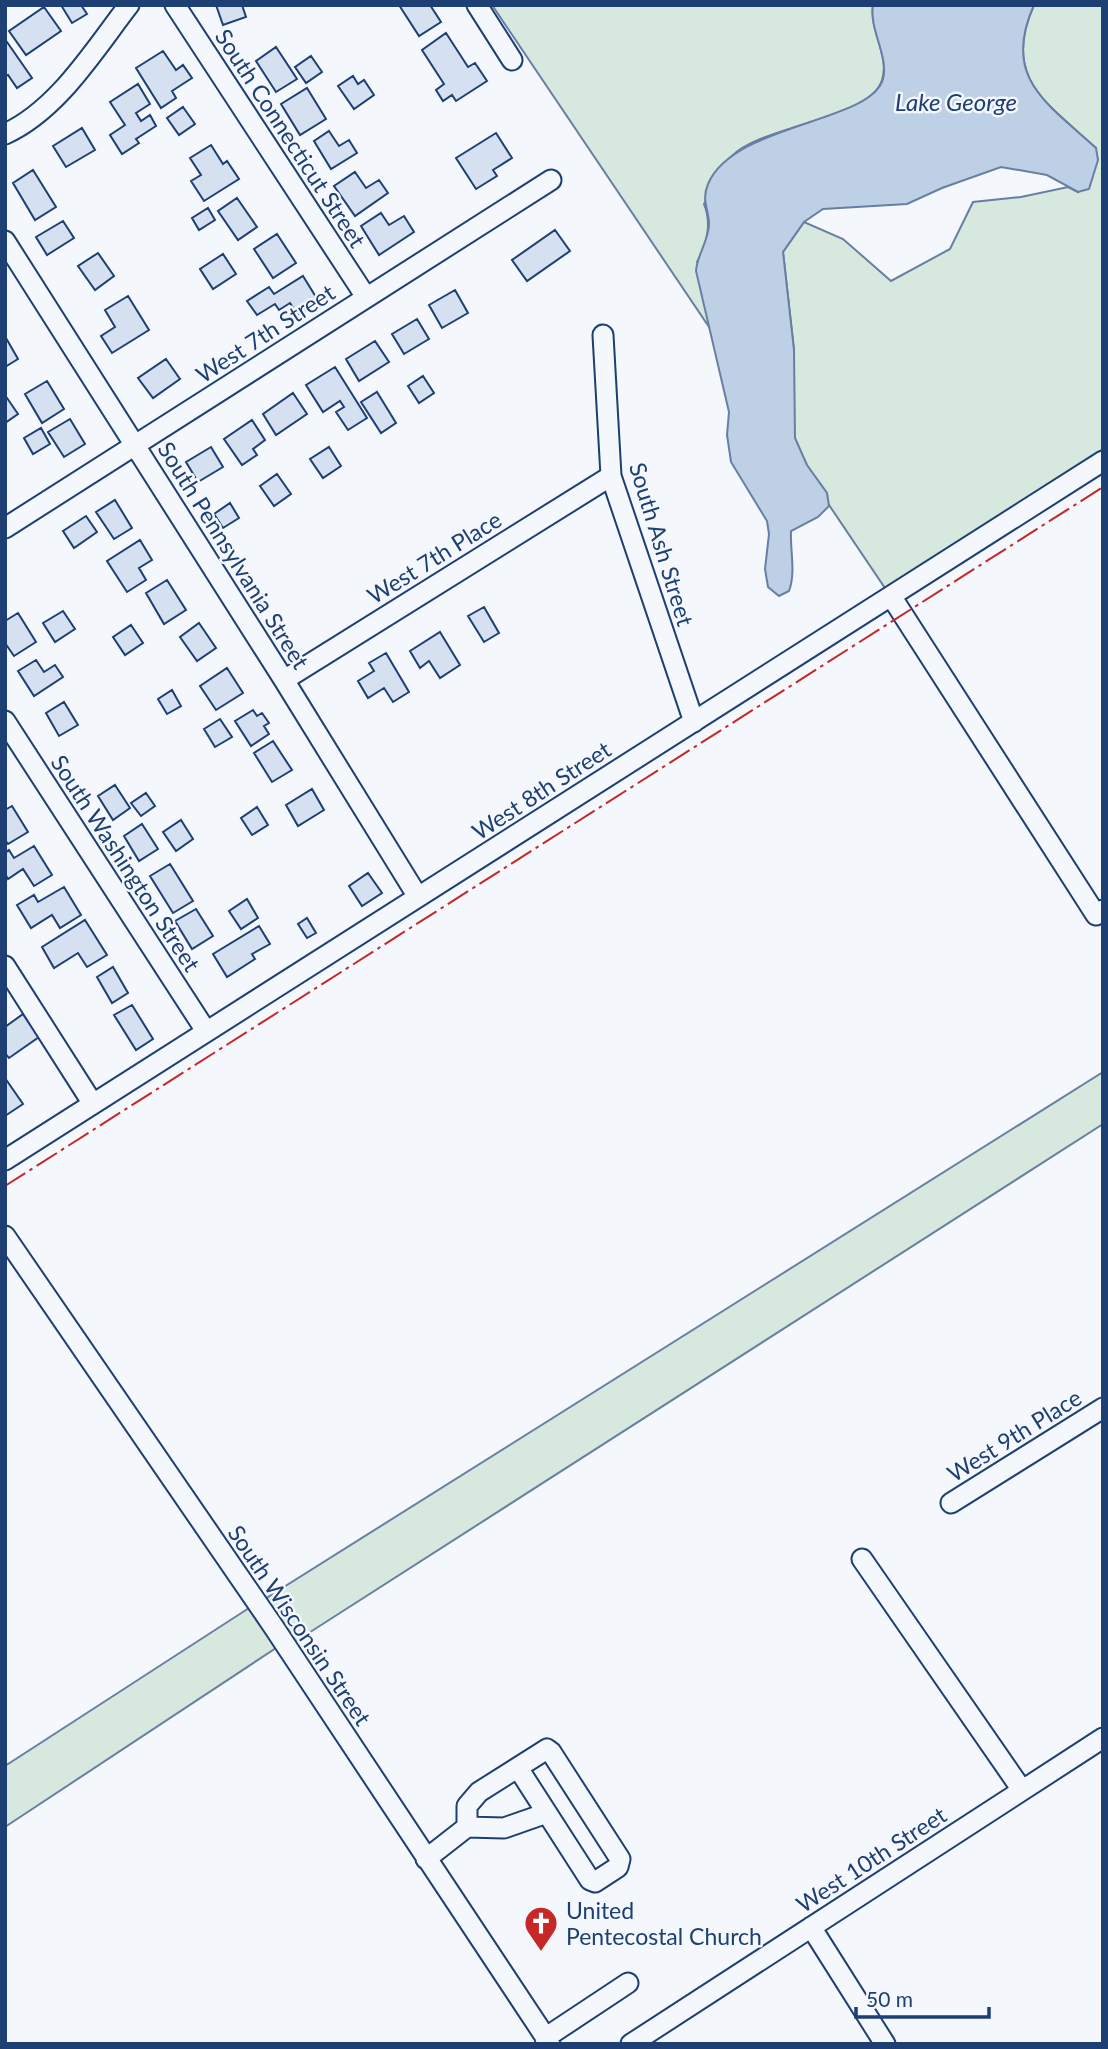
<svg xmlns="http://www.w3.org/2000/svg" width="1108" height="2049" font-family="Lato,sans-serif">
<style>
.green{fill:#d7e8df;stroke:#687fa3;stroke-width:2}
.water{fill:#bed0e5;stroke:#687fa3;stroke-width:2}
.building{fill:#d5e0f0;stroke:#1d3f73;stroke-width:2}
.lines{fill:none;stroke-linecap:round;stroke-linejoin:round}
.minor-casing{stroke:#1d3f73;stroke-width:23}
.minor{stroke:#f4f7fb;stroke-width:19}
.power{stroke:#c62828;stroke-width:2;stroke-dasharray:24 5 3.5 5;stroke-linecap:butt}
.labels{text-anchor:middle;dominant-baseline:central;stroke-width:5;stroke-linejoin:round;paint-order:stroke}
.street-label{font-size:23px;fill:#1d3f73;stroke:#f4f7fb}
.poi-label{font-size:23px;fill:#1d3f73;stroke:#f4f7fb;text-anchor:start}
.water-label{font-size:24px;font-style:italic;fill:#1d3f73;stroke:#f4f7fb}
</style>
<rect width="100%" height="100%" fill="#f4f7fb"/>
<!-- green -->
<path class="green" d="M492,5H873C869,30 890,56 882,80C870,120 760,125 731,157C720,170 712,190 704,204C712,223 707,245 697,262L794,415V350L783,252L804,222L843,239L891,281L950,249L973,202L1021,197L1068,187L1078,192L1096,148C1047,103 1001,78 1034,5H1103V449L887,591Z
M1103,1072V1124L290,1645L260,1602Z
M249,1608L276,1648L5,1827V1766Z"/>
<!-- water -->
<path class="water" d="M873,5H1034C1001,78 1047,103 1096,148L1098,160L1089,189L1078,192L1047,175L1001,167L942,188L907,204L823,209L804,222L783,252L794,350L795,438L807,465L827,493L829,506L818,517L791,531C790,550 796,573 789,591L779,596L768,587L765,569L769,534L767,521L731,462L727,435L729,412L696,271C697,255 708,242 709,225C709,209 701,201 708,184C734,123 871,123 883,79C889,56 869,30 873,5Z"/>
<!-- building -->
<path class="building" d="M61,5H81L87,14L72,23Z
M216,5H242L246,17L223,25Z
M399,5H430L441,22L419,36Z
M44,7L61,31L26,55L9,31Z
M446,33L468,67L475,63L487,81L456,101L452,95L443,101L436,90L444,84L422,50Z
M7,42L32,78L17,88L8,75L5,76V43Z
M276,47L297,79L276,92L256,61Z
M163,51L176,70L183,65L192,78L172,91L176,98L161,108L136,68Z
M311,56L322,72L306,83L295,67Z
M353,76L358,84L364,80L374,95L354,109L338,86Z
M138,84L150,104L136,113L141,121L150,115L156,126L136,139L139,143L122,154L110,135L125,125L110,102Z
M307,88L326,119L300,135L281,104Z
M183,107L195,124L179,135L167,118Z
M82,128L95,150L66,167L53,146Z
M329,131L339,146L349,140L357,153L331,169L314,141Z
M496,133L512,158L493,170L497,176L476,189L456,158Z
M211,145L223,164L227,161L239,179L204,201L191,181L201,175L190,158Z
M33,170L56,207L35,220L13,183Z
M355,172L366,188L379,180L388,193L355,216L334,186Z
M237,198L257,227L238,240L218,211Z
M208,208L215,220L199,230L192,218Z
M381,213L389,225L404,216L414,232L379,255L361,226Z
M63,221L74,238L47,255L36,237Z
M555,230L570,251L527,281L512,260Z
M277,234L296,263L273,278L254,249Z
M98,253L114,276L95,290L78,266Z
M223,254L236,274L213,289L200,269Z
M303,276L319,302L298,315L290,303L279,310L275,304L257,315L247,301L269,287L274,294Z
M455,290L468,313L442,328L429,305Z
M128,296L149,330L112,353L101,336L115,327L105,310Z
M417,319L429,339L404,354L392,334Z
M6,338L18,359L5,367V339Z
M375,341L389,362L359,381L346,359Z
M166,359L180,379L153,398L138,378Z
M335,367L367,418L348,430L336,412L344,407L340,401L323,412L306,385Z
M423,376L434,393L419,403L408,386Z
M47,381L64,409L42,423L25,394Z
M377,392L396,423L381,433L361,402Z
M293,393L307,414L276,435L263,414Z
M7,398L18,414L5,423V399Z
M70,419L85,444L64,457L48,432Z
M252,420L265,440L253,449L257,455L242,465L224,439Z
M41,428L50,444L33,454L24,438Z
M211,447L223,467L198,482L186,462Z
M329,447L341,466L323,478L310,459Z
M277,474L291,494L274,506L260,486Z
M115,500L132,528L114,539L96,512Z
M230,503L239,518L223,528L214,514Z
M86,516L97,532L74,548L63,531Z
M140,540L152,560L139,568L146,580L127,592L107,561Z
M167,580L186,610L164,624L146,593Z
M484,607L499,633L484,642L468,616Z
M63,611L75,629L55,642L43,623Z
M18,613L36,642L14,656L5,643V621Z
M199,623L216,648L197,661L180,637Z
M131,625L143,643L125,655L113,637Z
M440,632L460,665L440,678L429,661L420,668L410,651Z
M386,653L409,692L393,702L384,688L368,698L358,681L374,671L369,663Z
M36,660L44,672L55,665L63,677L34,696L18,671Z
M227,668L243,693L216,710L200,686Z
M172,690L181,706L167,714L158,699Z
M64,702L78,725L59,736L46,713Z
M253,710L257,716L262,713L269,723L264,726L269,734L251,746L235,721Z
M220,719L232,737L215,747L204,729Z
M273,741L292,770L272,782L254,753Z
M115,785L130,808L113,820L98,796Z
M312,789L324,810L298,826L286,805Z
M146,793L155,806L141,816L131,803Z
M12,806L28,832L8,844L5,840V810Z
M257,807L268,825L252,835L241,818Z
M181,820L193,839L176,851L163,832Z
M142,824L158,849L139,861L124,836Z
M34,846L52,875L34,886L23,869L8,879L5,874V853L9,850L14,858Z
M170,864L193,901L173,913L150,876Z
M368,873L382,893L362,906L349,886Z
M64,887L81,915L60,928L52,915L31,928L17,905L34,895L38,902Z
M247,899L258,918L241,929L229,911Z
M196,909L213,936L192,949L175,921Z
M307,918L316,933L307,938L298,924Z
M85,920L107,955L87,967L78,953L54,968L42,947Z
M259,926L270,944L252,954L255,959L227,977L213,954Z
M113,967L128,993L112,1003L97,977Z
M132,1005L153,1039L136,1050L114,1015Z
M23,1014L39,1037L9,1058L5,1053V1027Z
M5,1078L23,1104L5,1116Z"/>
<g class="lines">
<defs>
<path id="minor" d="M175,5L366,297
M477,5L512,60
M5,134C58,110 94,50 129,5
M5,241L284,680L418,897
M603,335L611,476L694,722
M5,528L551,180
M891,596L1096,915L1103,910
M284,680L611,476
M5,721L206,1031
M5,966L93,1104
M5,1160L1103,461
M5,1236L273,1626L550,2044
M951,1503L1103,1408
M862,1559L1022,1790
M467,1827V1806L479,1792L547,1749L551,1752L620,1859L618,1867L595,1882L590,1880L518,1768
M426,1859L467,1827L504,1828L547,1813
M811,1927L885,2044
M545,2038L628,1983
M631,2044L1103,1738"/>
</defs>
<!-- minor casing -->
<use href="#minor" class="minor-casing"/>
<!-- minor -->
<use href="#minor" class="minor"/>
<!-- power -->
<path class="power" d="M5,1186L1103,487"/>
</g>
<!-- icons -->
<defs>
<symbol id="church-pin" viewBox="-11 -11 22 30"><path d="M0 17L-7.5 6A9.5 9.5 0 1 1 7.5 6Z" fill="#c62828" stroke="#f4f7fb"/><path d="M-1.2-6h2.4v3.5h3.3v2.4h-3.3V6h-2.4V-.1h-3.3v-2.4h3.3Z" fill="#fff"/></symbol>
</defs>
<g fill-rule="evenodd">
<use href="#church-pin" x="522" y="1904" width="38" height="52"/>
</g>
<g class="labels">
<!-- street labels -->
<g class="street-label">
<text transform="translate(291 138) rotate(57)">South Connecticut Street</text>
<text transform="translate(265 333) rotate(-33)">West 7th Street</text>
<text transform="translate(662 544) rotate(73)">South Ash Street</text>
<text transform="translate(234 555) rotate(58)">South Pennsylvania Street</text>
<text transform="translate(434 557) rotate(-32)">West 7th Place</text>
<text transform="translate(541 790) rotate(-33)">West 8th Street</text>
<text transform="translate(126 863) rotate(57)">South Washington Street</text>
<text transform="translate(1014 1435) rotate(-32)">West 9th Place</text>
<text transform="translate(300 1625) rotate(56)">South Wisconsin Street</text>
<text transform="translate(871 1859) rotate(-33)">West 10th Street</text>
</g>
<!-- poi labels -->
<g class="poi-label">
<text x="566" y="1910">United<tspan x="566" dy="26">Pentecostal Church</tspan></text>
</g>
<!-- water labels -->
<g class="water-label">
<text x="956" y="101">Lake George</text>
</g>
</g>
<!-- border -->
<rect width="1108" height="2049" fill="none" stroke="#1d3f73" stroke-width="14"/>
<!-- scale -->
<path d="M856 2007v10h133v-10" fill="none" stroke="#1d3f73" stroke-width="3.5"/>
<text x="866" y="2007" font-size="21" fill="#1d3f73" stroke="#f4f7fb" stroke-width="5" paint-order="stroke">50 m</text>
</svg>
